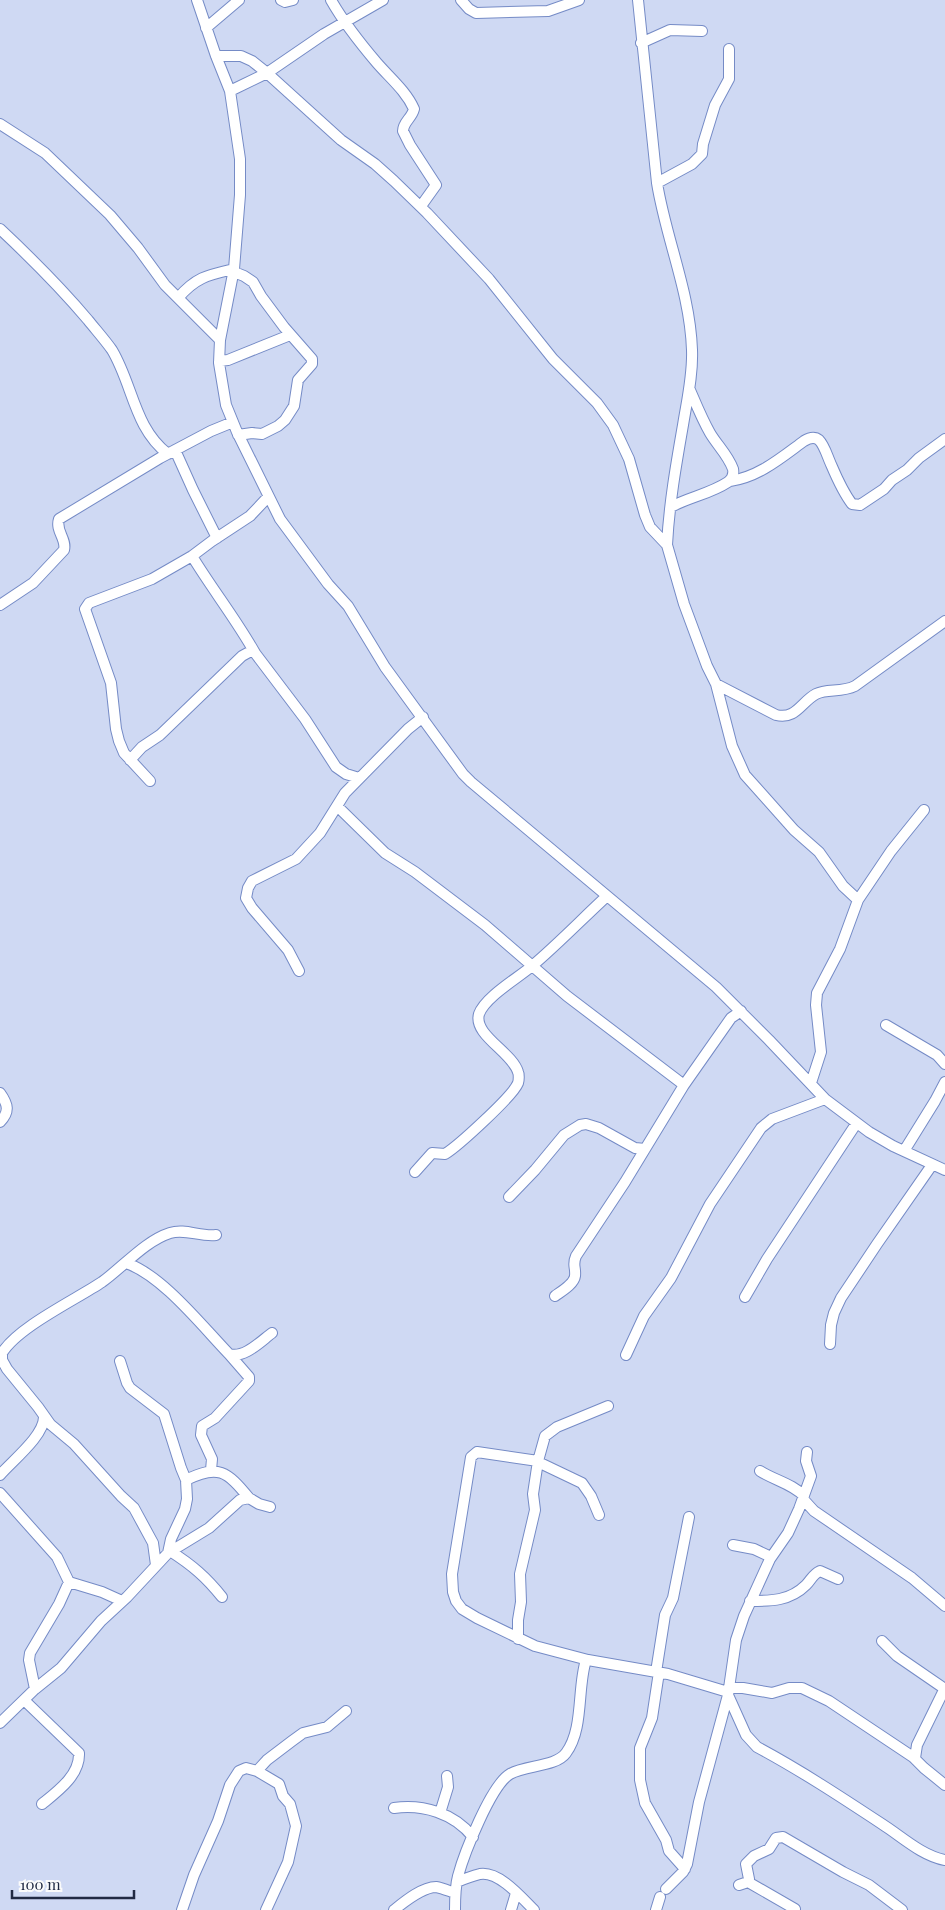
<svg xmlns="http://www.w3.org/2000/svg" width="945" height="1910" font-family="'Playfair Display',serif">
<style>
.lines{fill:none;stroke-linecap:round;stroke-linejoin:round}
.minor-casing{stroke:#758bc6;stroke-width:12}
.minor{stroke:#fff;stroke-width:10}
</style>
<rect width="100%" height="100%" fill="#cfd9f3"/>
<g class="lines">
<defs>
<path id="minor" d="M197,0L216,56L230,91L240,159V195L234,269L220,340L219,363L226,405L237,432L280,519L328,584L348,606L385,667L463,774L471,782L716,987L769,1040L825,1099L869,1132L893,1146L945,1170
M281,0L285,2L293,0
M331,0C344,23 360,43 377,63C390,78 406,91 414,109C412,118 403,122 403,131L410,145L436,185L421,206
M461,0L469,9L476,13L548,11L579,0
M638,0L657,183C666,239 690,292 692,350C693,375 687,400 683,425C676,465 669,505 667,545
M206,28L239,0
M641,43L670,30L702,31
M216,56H241L252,61L267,73L341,140L375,164L394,181L427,213L489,279L553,359L597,403L613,425L629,459L645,515L650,527L667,545L684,604L707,666L716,684L776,715C796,720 801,702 816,694C827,688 841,693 855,686L945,621
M230,91L267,73L324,34L383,0
M0,124L45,153L110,215L138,248L165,285L220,340
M657,183L692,164L702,154L703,144L715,105L729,79V49
M0,229C31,258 61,288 88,320C96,330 105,340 112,350C133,385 134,428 168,454
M234,272L244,276L253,282L261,296L284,327L312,359V364L298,380L294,406L285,420L278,426L262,434L252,433L238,435
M178,298C196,277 208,275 234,269
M219,361L228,360L290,335
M175,450L193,490L217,538
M730,481C759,477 782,457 804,441C809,438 814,436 819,440C824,445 827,455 830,462C836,476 842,491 852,504L860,505L884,489L892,480L907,470L919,458L945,439
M671,507C689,497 710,494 728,482C732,479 734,474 733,469C728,455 717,445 710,433C702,419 696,404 690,390
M192,556C212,589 236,619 255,653
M0,605L33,583L64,550C67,539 55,531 59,519L160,458L211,431L233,422
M716,684L732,746L745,775L794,830L819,852L843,886L858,900
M130,760L142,747L160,735L242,656L251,651L255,653L305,719L336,767L346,774L359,778
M150,781L124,753L119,741L116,729L111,683L85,609L89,603L152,579L192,556L212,541L250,516L268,497
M337,806L385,853L415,872L485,925L567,996L684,1085
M299,971L288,950L252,908L246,898L248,888L252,881L296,859L320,833L345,793L408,729L423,717
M886,1025L937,1055L945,1064
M811,1083L821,1052L816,1005L817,993L840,949L858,900L891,851L924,810
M0,1093C8,1104 10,1112 0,1122
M904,1151L935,1101L945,1082
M415,1172L432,1153L445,1154C458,1146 513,1096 518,1083C519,1080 519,1074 518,1072C512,1052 473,1035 479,1014C485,997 518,978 532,966C558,944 582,919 607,896
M509,1197L535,1170L564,1135L580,1125L586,1124L599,1128L635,1148L645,1149
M126,1263C162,1275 202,1326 229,1354C244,1359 261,1341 272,1333
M555,1296C562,1291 574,1284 575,1276C576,1267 572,1265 576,1256L625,1182L684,1085L731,1018L741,1011
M745,1297L767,1259L856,1124
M830,1344L831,1325L834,1313L841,1298L877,1244L932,1165
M626,1355L644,1316L671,1278L710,1204L761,1128L772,1119L825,1099
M120,1361L127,1383L130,1388L164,1414L181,1468L186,1480L187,1499L185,1509L171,1539L168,1553
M538,1461L477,1452L471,1457L452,1574L453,1592L456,1601L462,1609L477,1618L535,1646L588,1660L668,1674L728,1692
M538,1462L582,1483L591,1496L599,1515
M211,1470L212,1459L201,1435L202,1426L215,1418L249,1381V1377L229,1354
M760,1471C774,1480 793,1484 804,1496
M0,1475C12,1461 44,1436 44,1417
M186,1480C218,1464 227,1471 249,1498
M0,1493L57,1557L69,1582L59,1604L30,1653L29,1660L35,1689
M803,1499L814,1511L912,1578L945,1606
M733,1545L754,1549L771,1557
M170,1551C192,1565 206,1577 222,1597
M156,1565L153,1543L134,1508L121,1496L74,1444L50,1424L38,1407L7,1369L2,1360V1353C18,1327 75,1300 102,1282C123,1267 145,1241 170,1233C185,1228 200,1237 216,1235
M69,1582L102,1592L122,1601
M750,1601C771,1601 790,1601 806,1585C811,1580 813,1574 820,1571L838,1579
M518,1639V1620L521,1602L520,1574L535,1510L533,1494L538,1461L545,1436L557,1427L608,1406
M882,1641L897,1656L945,1689
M656,1672L665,1615L673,1598L689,1517
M659,1672L652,1718L640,1748V1780L645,1803L666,1840L669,1851L685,1869
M729,1688H743L772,1693L789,1688H802L829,1701L913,1757L924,1768L945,1785
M728,1695L746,1735L757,1747C800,1770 841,1797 882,1824C901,1836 922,1856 945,1860
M24,1700L79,1753C80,1775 58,1791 42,1804
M0,1723L35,1689L61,1668L101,1621L127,1597L168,1553L209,1528L240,1500L249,1498L259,1504L270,1507
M915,1758L917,1745L945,1688
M257,1771L279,1784L283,1796L290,1804L296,1826L288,1862L266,1910
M394,1808C423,1804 454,1813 473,1837
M440,1813L448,1787L447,1776
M457,1882C464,1879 472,1876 480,1874C499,1871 521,1897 534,1910
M748,1882L795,1909
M739,1885L748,1882L749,1879L746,1864L754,1856L769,1849L776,1838L783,1837L843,1872L869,1885L902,1910
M666,1889L683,1872L687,1864L699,1802L728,1695L736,1640L744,1616L770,1559L788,1533L799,1509L811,1476L806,1461L807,1452
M182,1910L194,1875L218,1821L230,1785L239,1771L246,1768L257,1771L267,1760L292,1741L303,1733L327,1727L346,1711
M394,1910C404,1902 422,1887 436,1887C442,1888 449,1891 455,1893
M455,1910C455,1898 455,1887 458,1876C464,1854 491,1785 510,1774C525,1765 556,1767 566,1753C584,1729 577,1688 586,1660
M511,1910L516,1893
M656,1910L660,1897"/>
</defs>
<!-- minor casing -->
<use href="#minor" class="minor-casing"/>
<!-- minor -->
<use href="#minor" class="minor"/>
</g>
<!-- scale -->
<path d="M12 1890v8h122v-8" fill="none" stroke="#212a43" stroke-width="2.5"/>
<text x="20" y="1890" font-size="15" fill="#212a43" stroke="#fbfbfb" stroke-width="4" paint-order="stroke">100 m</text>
</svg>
